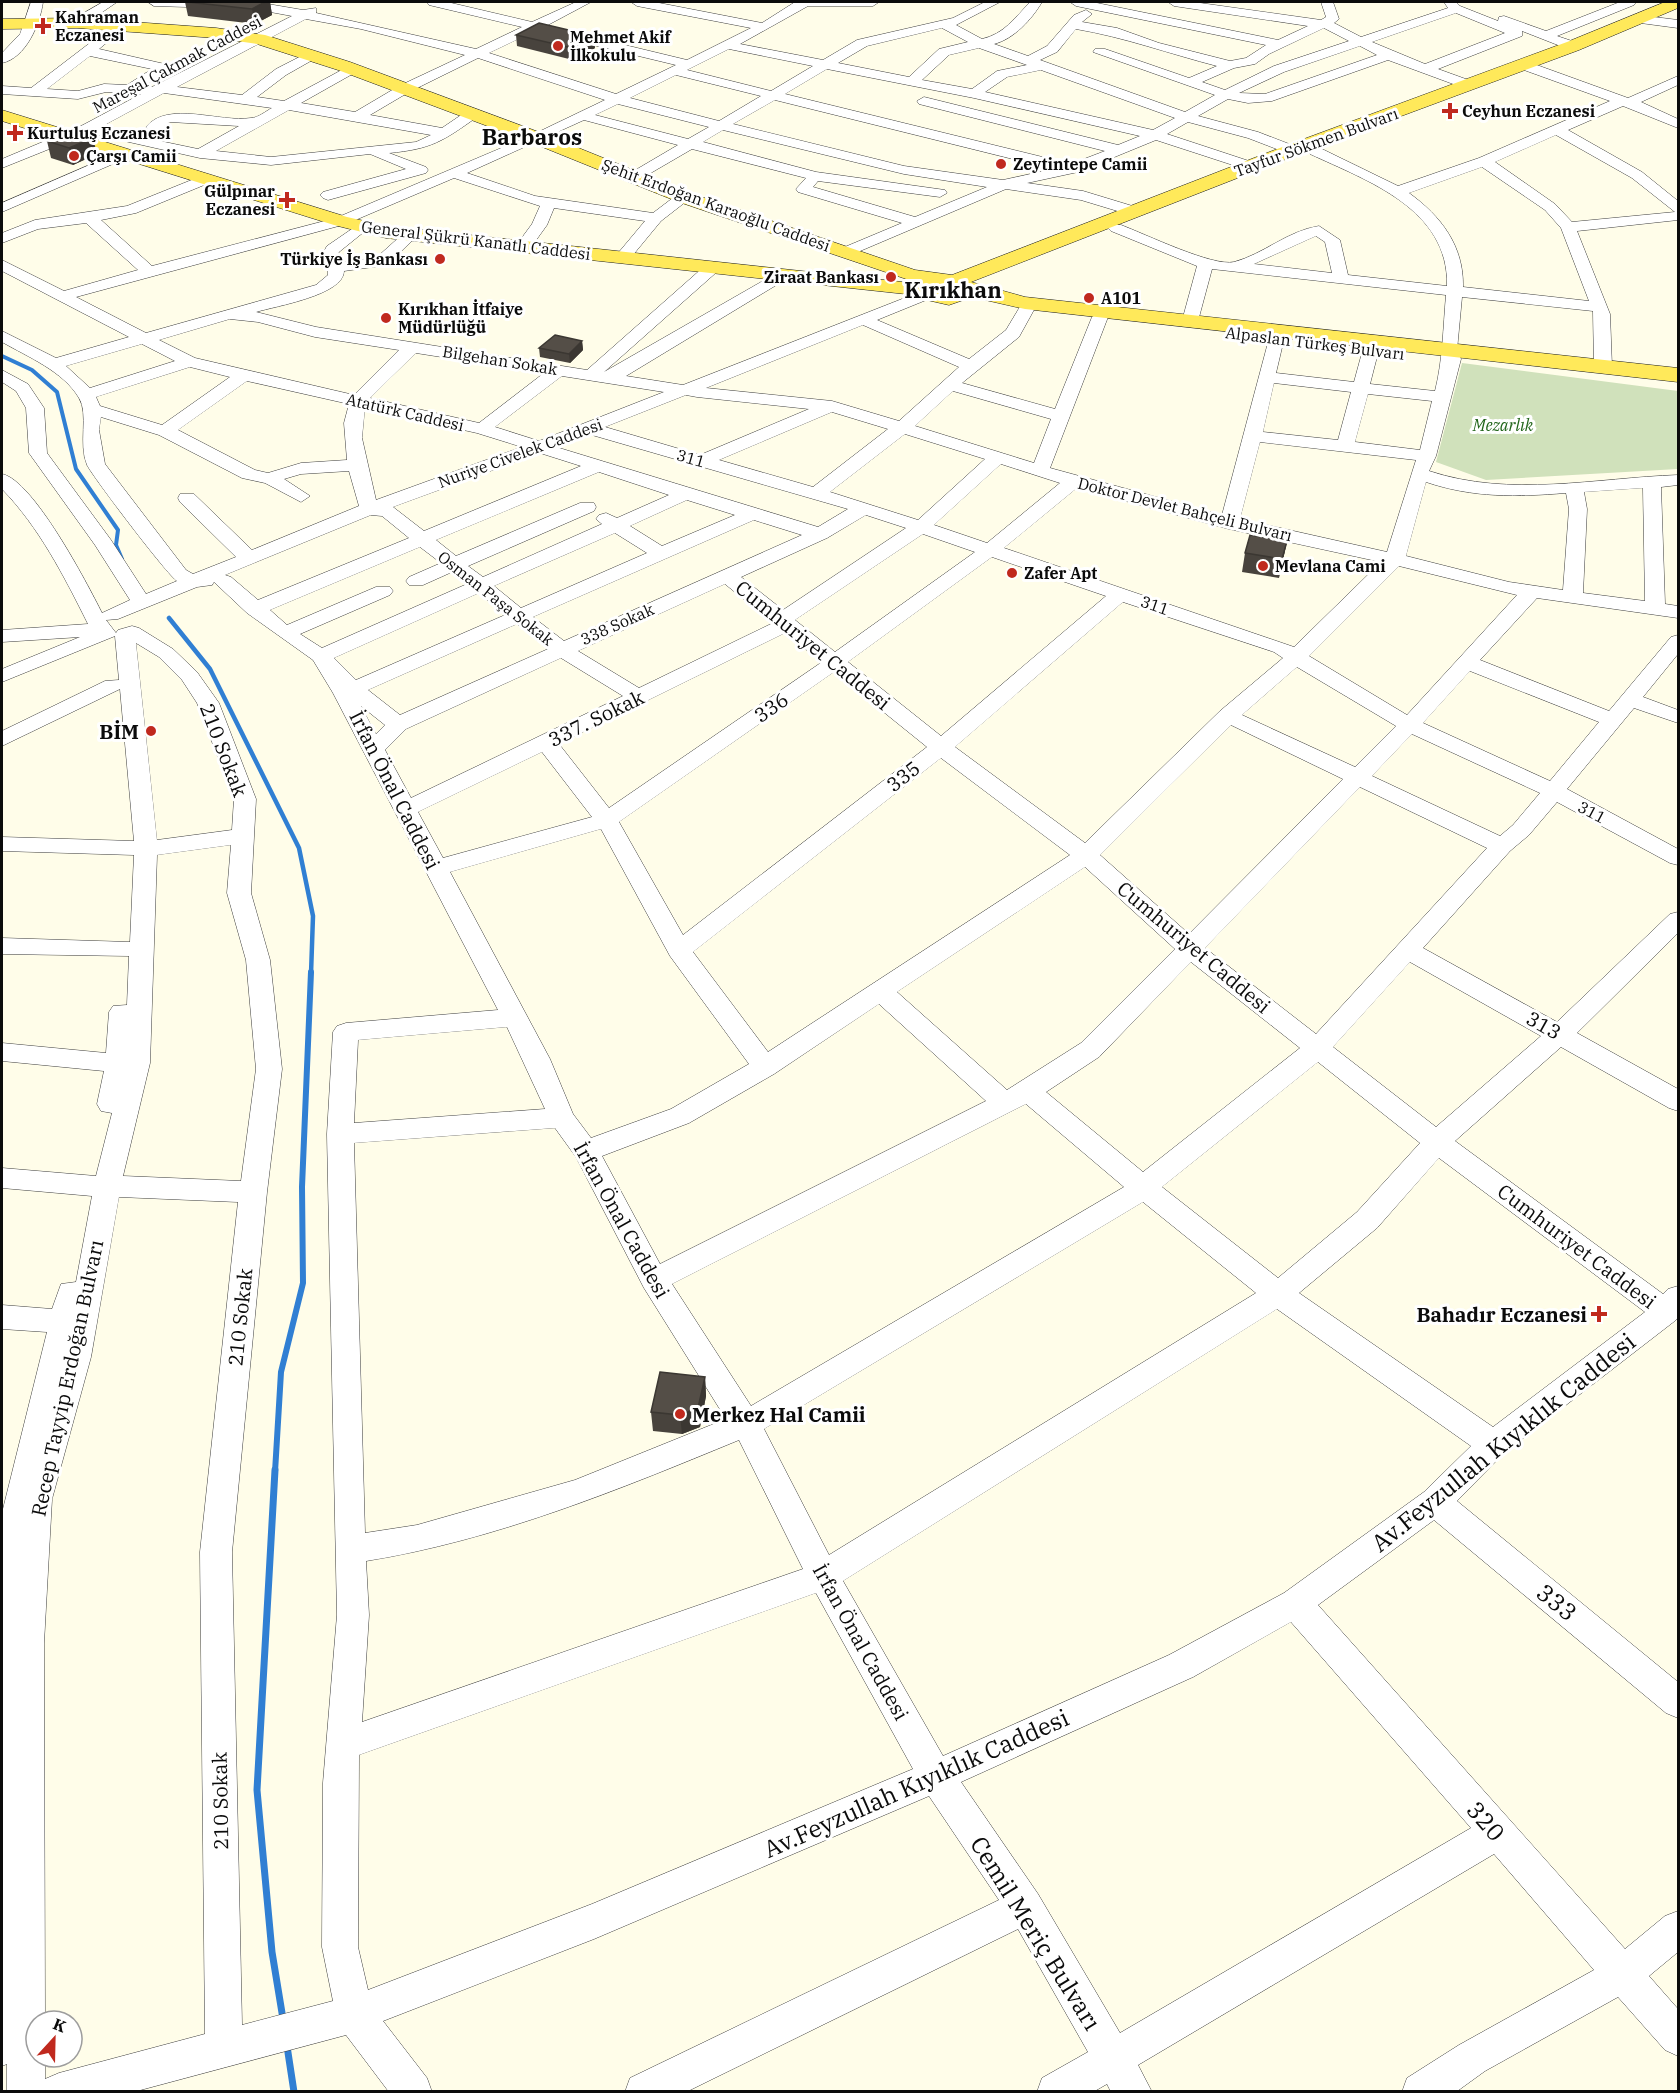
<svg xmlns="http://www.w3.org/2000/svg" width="1680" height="2093" font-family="'IBM Plex Serif',serif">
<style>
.cemetery{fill:#d0e1bb}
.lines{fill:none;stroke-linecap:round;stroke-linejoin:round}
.stream-far3{stroke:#307fd3;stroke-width:4}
.stream-far2{stroke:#307fd3;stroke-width:4.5}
.stream-far1{stroke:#307fd3;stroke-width:6}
.stream{stroke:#307fd3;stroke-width:7}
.minor-casing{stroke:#3e3e3e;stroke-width:1}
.major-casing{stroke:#1c1c1c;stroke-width:1}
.minor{fill:#fff;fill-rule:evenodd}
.major{fill:#ffe95a;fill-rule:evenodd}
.wall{fill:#48433d}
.shaded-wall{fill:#3b3732}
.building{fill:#544e47;stroke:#3b3732;stroke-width:1.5}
.poi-dot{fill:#c0291e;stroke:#fff;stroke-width:2}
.labels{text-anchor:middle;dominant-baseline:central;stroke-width:6;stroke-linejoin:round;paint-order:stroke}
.far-poi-label{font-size:16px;font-weight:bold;fill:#0b0b0b;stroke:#fff;text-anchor:start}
.far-street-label{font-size:16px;fill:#0b0b0b;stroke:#fff}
.far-park-label{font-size:16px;font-style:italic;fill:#21651a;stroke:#fff}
.street-label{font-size:20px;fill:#0b0b0b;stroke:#fff}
.poi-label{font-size:20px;font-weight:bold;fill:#0b0b0b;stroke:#fff;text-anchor:end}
.far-district-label{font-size:22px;font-weight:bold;fill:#0b0b0b;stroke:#fff}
.near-street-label{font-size:24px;fill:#0b0b0b;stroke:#fff}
</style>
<rect width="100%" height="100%" fill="#fffde9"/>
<!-- cemetery -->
<path class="cemetery" d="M1462,363L1678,391V469L1486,480L1436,462Z"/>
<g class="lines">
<!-- stream-far3 -->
<path class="stream-far3" d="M2,356L32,370L57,392L76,469L118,530L116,545L122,559"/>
<!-- stream-far2 -->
<path class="stream-far2" d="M169,618L210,669L299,848L313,916L311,974"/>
<!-- stream-far1 -->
<path class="stream-far1" d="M275,1472L281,1372L303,1283L302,1187L311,972"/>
<!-- stream -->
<path class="stream" d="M275,1470L257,1790L272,1952L283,2019
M287,2046L294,2092"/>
<defs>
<path id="minor" d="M31,2H43C40,24 26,58 2,63V53L20,34Z
M103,2H117L82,26H72V20Z
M148,2H256L303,10L316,8V13L476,49L522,27L429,5L427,2H447L532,22L576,2H591L546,26L687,60L751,28L637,6L631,2H654L762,23L795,2H879L873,6H808L740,44L823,60L857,40L953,18L985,2H1000L956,25L982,39C1004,34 1015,18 1030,2H1042C1032,19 1014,39 994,44L1028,56L1047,46L1074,15L1086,10L1092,14L1082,22L1117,28L1159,43L1230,61L1246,58L1266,45L1076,6L1070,2H1092L1278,40L1308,26L1174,6L1168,2H1193L1321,20L1326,17L1321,2H1333L1339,19L1334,23L1361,37L1448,8L1444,2H1456L1460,6L1498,21L1499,17L1504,16L1546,31L1620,2H1636L1634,5L1557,36L1578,43V49H1568L1522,31V36L1438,69L1474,82V88H1464L1388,60L1272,101L1248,103L1228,99L1198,116L1258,132L1297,147L1299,150L1297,153H1287L1248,138L1188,122L1167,134L1255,163L1257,166L1255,169H1245L1156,140L1078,172L1027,183L1083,191L1139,208L1142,211L1139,214L1134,216L1081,200L1006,189L846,257L838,252L840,249L902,223L798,192L796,189L806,178L692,149L637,181H627L625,178L627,175L678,145L584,120L467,173L535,196L653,213L678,194H688L691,197L688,200L661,221L628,261L622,263L614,258L645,221L554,208L547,225L529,250L523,252L515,247L532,224L540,206L454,178L346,224L76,297L146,333L316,285L328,275V267L321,256L327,246L362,222L370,227L339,252L337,256L341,262L376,258L405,232H415L418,235L387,265L344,271C344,295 276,306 256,312L316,327L587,370L707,264H719L721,267L719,270L604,372L782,270L790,275L788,278L626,376L683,385L930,288L938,293L936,296L877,320L969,359L1006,330L1021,305H1033L1035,308L1019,337L962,383L1055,409L1092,317L1100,312L1108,317L1050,468L1222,515L1270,335H1282L1284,339L1276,373L1354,382L1363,349L1371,344L1379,349L1370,384L1435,391C1443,359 1443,328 1446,295L1212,269L1198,321L1190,326L1182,321L1197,266L1111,231L1108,228L1111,225H1121C1145,234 1213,267 1234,262C1264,254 1287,231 1319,226L1340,240L1348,275L1447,286C1449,209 1368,181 1310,154L1308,151L1310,148H1320L1398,186L1479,158L1610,101L1524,70V64H1534L1628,98L1678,76V85L1641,102L1678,119V128L1623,106L1568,130L1642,172L1678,201V220L1577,231L1610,314L1612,367L1603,372L1594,367L1593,311L1462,297L1457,350L1461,359L1436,456L1429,471C1511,498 1595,478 1678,475V485L1661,487L1665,604L1678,606V618L1537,598L1480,660L1609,711L1671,637L1678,635V654L1643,697L1678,710V723L1634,708L1567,789L1678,849V865L1670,863L1557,802L1529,835L1510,851L1423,948L1557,1022L1670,914L1678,912V933L1577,1033L1678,1089V1111L1669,1108L1561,1047L1455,1141L1663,1294L1668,1289L1678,1286V1317L1676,1320L1504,1453L1457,1501L1678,1682V1718L1666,1713L1434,1520L1318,1605L1625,1949L1665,1916L1678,1911V1952L1649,1976L1678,2009V2056L1665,2050L1618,1997L1485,2071L1456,2092H1402L1407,2078L1459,2045L1594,1970L1494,1854L1138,2065L1152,2092H1111L1107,2084L1093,2092H1037L1042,2078L1088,2052L1018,1929L686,2092H625L630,2078L999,1900L929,1796L594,1939L383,2021L427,2078L432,2092H389L346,2035L133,2092H7V2064L2,2066V1513L47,1332L2,1329V1305L52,1309L61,1284L76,1282L92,1196L2,1188V1168L96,1176L112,1113L101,1111L97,1104L104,1071L2,1061V1043L106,1053L109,1012L113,1006L127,1005L129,956L2,954V938L130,942L134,855L2,851V837L134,841L120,689L2,746V731L105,681L119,680L115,636L2,682V669L80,637L2,642V630L88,624C64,576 39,527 2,489V474C33,480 87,583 102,613L130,600L95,545L29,453L26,408L16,391L2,382V370L28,384L44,408L47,453L111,540L146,594L177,581C168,576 93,477 87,465C78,444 89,414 79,398C63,371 28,357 2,342V331L56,358L129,337L2,271V260L64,291L138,270L86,223L38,229L2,243V233L35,220L127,206L199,177H209L211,180L209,183L136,213L101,220L152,266L336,218L532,135L605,100L478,58L409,92L370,115L442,128L467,111H477V117C443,141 432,149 389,153L426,167L428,170L426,173L328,200L323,198L320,195L323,192L406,169L370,154L271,165L200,158L89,133L2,168V159L83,125L141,94L106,92L78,99L2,94V86L31,88L116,23L121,22L127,26L99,49L169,65V71L144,86L152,87L292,16L254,9L154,6ZM1456,13L1505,33L1425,64L1372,42ZM306,19L361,29L465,55L399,86L355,112L301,103L356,72L358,69L351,65L284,101L257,97L286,75L316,58L318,55L311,51L276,69L242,95L177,87ZM942,28L968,42L939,49L909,77L838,63L867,46ZM1324,28L1349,41L1274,66L1225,90L1202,82L1234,68L1255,64L1269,54ZM1076,29C1124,37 1170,54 1217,66L1189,78L1105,49H1095L1093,52L1215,95L1185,112L1040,60L1057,52ZM535,31L676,65L616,94L489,53ZM1360,46L1377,55L1265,94L1239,93L1284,72ZM979,48L1027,65L997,71L972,89L922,80L949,55ZM729,49L813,66L771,91L687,70ZM90,56L152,69L127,85L104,84L78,91L47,89ZM827,69L974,98L1140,136L1118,145L924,97L917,101L919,104L1105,151L1071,164L785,94ZM1041,70L1175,118L1153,130L985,92L1007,77ZM676,75L761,96L719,121L630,98ZM164,93L272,108C266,111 258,118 251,118C220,123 168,100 146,127L149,131L141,136L101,127ZM775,100L1053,169L1003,180L904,166L733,124ZM618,104L709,127L688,139L595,115ZM289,110L431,135L416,142L271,157L216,151ZM170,122L239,126L198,149L155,140L167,130L164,126ZM723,130L904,174L987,187L915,217L813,187L818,181L940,197L947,193L945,190L816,172L703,142ZM1556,135L1632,178L1675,212L1572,222L1555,204L1495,162ZM1482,167L1545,210L1561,228L1589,301L1463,287C1464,246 1441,216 1409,193ZM1316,236L1325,242L1332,273L1254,264ZM230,319L258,322L315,337L399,350L354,395L195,358L159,340ZM863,325L959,367L899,421L832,401L706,388ZM142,344L175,361L90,388L66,366ZM416,353L544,373L479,423L370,398ZM190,367L230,377L162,425L100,406L96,397ZM562,376L664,392L539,441L495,427ZM247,381L349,404L344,423L347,460L301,463L268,473L255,470L178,430ZM1274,383L1351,392L1338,440L1263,432ZM953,391L1051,419L1034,463L915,426ZM1368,394L1432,401L1420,450L1355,442ZM686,395L697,397L809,409L700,455L605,427ZM365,408L477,433L522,447L376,500L362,438ZM832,412L888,429L813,487L719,460ZM101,417L159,435L242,478L265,483L301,502L310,496L284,479L301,474L349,471L359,506L252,550L194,494H180L178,498L180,502L236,557L193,574L186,570L105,464L99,430ZM591,433L592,435L848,509L818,527L556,447ZM905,434L985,459L918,520L830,492ZM1260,442L1416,460L1387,552L1240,519ZM540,453L581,466L424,531L393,507ZM1001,464L1060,483L987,543L934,525ZM599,472L669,495L617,518L606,513L599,515L596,519L602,524L483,577L468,566L594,511L596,507L594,503H580L456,556L436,540ZM1426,482C1473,498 1517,497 1566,493L1569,509L1563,590L1509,582L1406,556ZM1077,488L1229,529L1381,562L1294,647L1004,548ZM1643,488L1645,601L1583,593L1587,509L1584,492ZM687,500L735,515L662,546L630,526ZM371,515L382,516L409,538L258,600L231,577L225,575ZM866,515L906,528L783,610L741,577L827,538ZM754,520L802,535L564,641L533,617ZM615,533L647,553L521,608L494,586ZM923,534L975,552L835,652L795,620ZM420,547L441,563L409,577L406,581L409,585H423L452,572L467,584L322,648L300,634L390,595L393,591L390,587H376L287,625L270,610ZM992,557L1106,596L941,736L848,662ZM1399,566L1517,595L1407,715L1309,656ZM214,582L247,613L313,660L333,693L498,1010L346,1023L337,1026L333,1032L327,1134L337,1615L323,1783L322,1947L333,2001L242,2025L232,1552L267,1192L282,1069L270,960L251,893L256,799L219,703L197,672L173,649L139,628L132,626L118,630L116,633L106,620L118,619L197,587L212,585ZM725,584L773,623L639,688L578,651ZM479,593L505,615L356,680L334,658ZM1123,602L1274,652L1283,658L1220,711L1085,843L955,747ZM517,624L548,649L400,715L368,690ZM785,633L822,662L609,808L559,744ZM136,643L159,657L182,680L197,703L234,799L232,830L157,840ZM561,658L623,696L411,798L385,750L406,729ZM1297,667L1396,726L1355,767L1242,715ZM1470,671L1599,722L1550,781L1423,723ZM834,672L927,747L683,935L619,822ZM361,706L385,725L376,734ZM1231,725L1343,779L1189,934L1100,855ZM1412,734L1540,793L1513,825L1500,836L1372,776ZM542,752L592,817L443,858L418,812ZM941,758L1070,855L768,1052L693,952ZM1360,787L1487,848L1316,1034L1205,948ZM601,829L670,956L749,1064L671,1109L591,1138L573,1114L550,1059L450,872ZM231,845L227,893L246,960L256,1069L241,1181L123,1176L150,1063L157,855ZM1085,867L1175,949L1081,1043L1007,1090L897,992ZM1191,962L1300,1048L1143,1172L1046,1092L1099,1057ZM1410,962L1541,1036L1436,1127L1333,1047ZM879,1004L986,1101L660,1264L602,1156L689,1123L774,1074ZM507,1027L545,1109L354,1123L358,1040ZM1318,1062L1420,1143L1357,1212L1278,1278L1162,1187ZM1026,1104L1124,1187L751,1406L672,1284ZM555,1128L576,1157L644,1288L726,1419L575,1480L417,1525L365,1533L354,1143ZM1439,1158L1645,1312L1493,1427L1299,1293L1377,1228ZM119,1197L238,1202L200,1552L205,2034L59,2073L45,2079V2057H36V2021H45L44,1643L52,1499L91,1357ZM1143,1202L1256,1293L829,1555L764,1429ZM1277,1309L1471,1446L1424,1492L1284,1593L1169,1655L943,1756L843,1581ZM739,1440L803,1569L362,1722L369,1615L366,1561C496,1540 618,1490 739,1440ZM816,1593L913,1769L592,1904L368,1990L358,1947L359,1755ZM1291,1622L1471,1828L1120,2033L1038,1894L961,1782L1193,1677Z
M1638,15L1678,20V28L1633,22L1632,19Z
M124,150L129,151L131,154L129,157L2,212V203Z"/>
<path id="major" d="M1665,2H1678V8L1579,50L1299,154L971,282L1025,297L1678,368V382L1025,309L972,297L949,305L927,300L922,294L915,295L386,238L334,225L2,121V110L347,217L386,226L921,284L676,201L530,142L338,70L257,44L216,38L77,28L2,29V19L77,18L216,28L265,35L350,62L544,134L690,193L915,270L952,275L1285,146L1567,42ZM944,288L956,290L941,291Z"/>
</defs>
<!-- minor casing -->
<use href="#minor" class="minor-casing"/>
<!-- major casing -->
<use href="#major" class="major-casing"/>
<!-- minor -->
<use href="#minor" class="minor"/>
<!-- major -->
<use href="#major" class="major"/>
</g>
<!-- wall -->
<path class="wall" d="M185,2H270L272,15L255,24L188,16Z
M516,35L595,48L573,60L517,46Z
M47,141L97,154L73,165L51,158Z
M582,341L583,350L570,363L540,357L539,348Z
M1287,541L1279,578L1242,572L1245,553Z
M705,1377L706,1396L700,1427L682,1434L653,1431L651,1412Z"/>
<!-- shaded-wall -->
<path class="shaded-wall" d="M265,2H270L272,15L255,24L252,9Z
M594,36L595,48L573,60L572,48Z
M93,138L97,154L73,165L69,148Z
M582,341L583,350L570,363L569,354Z
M1287,541L1283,560L1279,578L1282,559Z
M705,1377L706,1396L700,1427L682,1434L680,1415Z"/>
<!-- building -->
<path class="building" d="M187,2H265L252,9Z
M539,23L594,36L572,48L516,35Z
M71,131L93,138L69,148L47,141Z
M555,335L582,341L569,354L539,348Z
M1250,535L1287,541L1282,559L1245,553Z
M660,1372L705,1377L698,1408L680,1415L651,1412Z"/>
<!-- markers -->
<g class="poi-dot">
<path d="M40 17h6v6h6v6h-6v6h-6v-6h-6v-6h6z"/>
<circle cx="558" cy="46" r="6"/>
<path d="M1447 102h6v6h6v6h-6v6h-6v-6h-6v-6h6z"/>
<path d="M12 124h6v6h6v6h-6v6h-6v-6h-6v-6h6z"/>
<circle cx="74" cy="156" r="6"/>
<circle cx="1001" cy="164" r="6"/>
<path d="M284 191h6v6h6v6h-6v6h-6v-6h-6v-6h6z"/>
<circle cx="440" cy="259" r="6"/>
<circle cx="891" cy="277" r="6"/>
<circle cx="1089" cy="298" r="6"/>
<circle cx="386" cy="318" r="6"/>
<circle cx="1263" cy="566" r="6"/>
<circle cx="1012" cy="573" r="6"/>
<circle cx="151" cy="731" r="6"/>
<path d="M1596 1305h6v6h6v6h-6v6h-6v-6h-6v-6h6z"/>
<circle cx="680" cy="1414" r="6"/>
</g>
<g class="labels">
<!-- far-poi labels -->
<g class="far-poi-label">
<text x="55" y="17">Kahraman<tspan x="55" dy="18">Eczanesi</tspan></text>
<text x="570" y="37">Mehmet Akif<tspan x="570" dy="18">İlkokulu</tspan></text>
<text x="1462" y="111">Ceyhun Eczanesi</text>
<text x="27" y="133">Kurtuluş Eczanesi</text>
<text x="86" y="156">Çarşı Camii</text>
<text x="1013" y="164">Zeytintepe Camii</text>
<text x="275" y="191" text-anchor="end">Gülpınar<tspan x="275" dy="18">Eczanesi</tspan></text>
<text x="428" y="259" text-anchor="end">Türkiye İş Bankası</text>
<text x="879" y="277" text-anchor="end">Ziraat Bankası</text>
<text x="1101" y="298">A101</text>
<text x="398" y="309">Kırıkhan İtfaiye<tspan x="398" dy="18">Müdürlüğü</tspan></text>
<text x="1275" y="566">Mevlana Cami</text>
<text x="1024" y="573">Zafer Apt</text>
</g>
<!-- far-street labels -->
<g class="far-street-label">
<text transform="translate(177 64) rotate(-28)">Mareşal Çakmak Caddesi</text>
<text transform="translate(1316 142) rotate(-20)">Tayfur Sökmen Bulvarı</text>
<text transform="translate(716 205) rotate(20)">Şehit Erdoğan Karaoğlu Caddesi</text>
<text transform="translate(476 240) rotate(7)">General Şükrü Kanatlı Caddesi</text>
<text transform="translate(1315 343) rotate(7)">Alpaslan Türkeş Bulvarı</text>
<text transform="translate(500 360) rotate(9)">Bilgehan Sokak</text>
<text transform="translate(405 412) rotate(13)">Atatürk Caddesi</text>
<text transform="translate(520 453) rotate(-20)">Nuriye Civelek Caddesi</text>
<text transform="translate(691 458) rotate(16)">311</text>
<text transform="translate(1185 509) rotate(14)">Doktor Devlet Bahçeli Bulvarı</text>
<text transform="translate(496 598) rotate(38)">Osman Paşa Sokak</text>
<text transform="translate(1155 605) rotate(19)">311</text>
<text transform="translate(617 624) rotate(-24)">338 Sokak</text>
<text transform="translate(1592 812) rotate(28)">311</text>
</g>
<!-- far-park labels -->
<g class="far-park-label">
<text x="1503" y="425">Mezarlık</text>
</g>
<!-- street labels -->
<g class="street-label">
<text transform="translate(813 645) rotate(39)">Cumhuriyet Caddesi</text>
<text transform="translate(771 707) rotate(-35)">336</text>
<text transform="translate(596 718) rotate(-26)">337. Sokak</text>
<text transform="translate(224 750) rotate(69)">210 Sokak</text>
<text transform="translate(903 776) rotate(-38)">335</text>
<text transform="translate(395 790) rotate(63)">İrfan Önal Caddesi</text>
<text transform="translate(1194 947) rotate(40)">Cumhuriyet Caddesi</text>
<text transform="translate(1544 1025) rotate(29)">313</text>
<text transform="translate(622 1220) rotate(61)">İrfan Önal Caddesi</text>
<text transform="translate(1577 1246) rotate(37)">Cumhuriyet Caddesi</text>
<text transform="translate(240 1317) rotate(-84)">210 Sokak</text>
<text transform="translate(67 1378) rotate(-78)">Recep Tayyip Erdoğan Bulvarı</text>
<text transform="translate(861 1642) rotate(61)">İrfan Önal Caddesi</text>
<text transform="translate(220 1801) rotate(-91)">210 Sokak</text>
</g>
<!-- poi labels -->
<g class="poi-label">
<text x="139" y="731">BİM</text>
<text x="1587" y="1314">Bahadır Eczanesi</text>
<text x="692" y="1414" text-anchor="start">Merkez Hal Camii</text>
</g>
<!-- far-district labels -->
<g class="far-district-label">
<text x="532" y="136">Barbaros</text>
<text x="953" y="289">Kırıkhan</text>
</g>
<!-- near-street labels -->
<g class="near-street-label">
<text transform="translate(1503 1442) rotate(-39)">Av.Feyzullah Kıyıklık Caddesi</text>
<text transform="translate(1557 1602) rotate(39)">333</text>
<text transform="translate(916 1783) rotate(-24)">Av.Feyzullah Kıyıklık Caddesi</text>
<text transform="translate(1486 1821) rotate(49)">320</text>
<text transform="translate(1036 1933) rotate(58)">Cemil Meriç Bulvarı</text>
</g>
</g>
<!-- border -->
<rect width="1680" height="2093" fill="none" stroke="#0b0b0b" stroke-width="6"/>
<!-- north arrow -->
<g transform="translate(54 2039) rotate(22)"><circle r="28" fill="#ffffff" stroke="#9d9d9d" stroke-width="1.5"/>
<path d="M0-4.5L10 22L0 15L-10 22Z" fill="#c0291e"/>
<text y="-9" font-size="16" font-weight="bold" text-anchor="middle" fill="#0b0b0b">K</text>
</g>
</svg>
